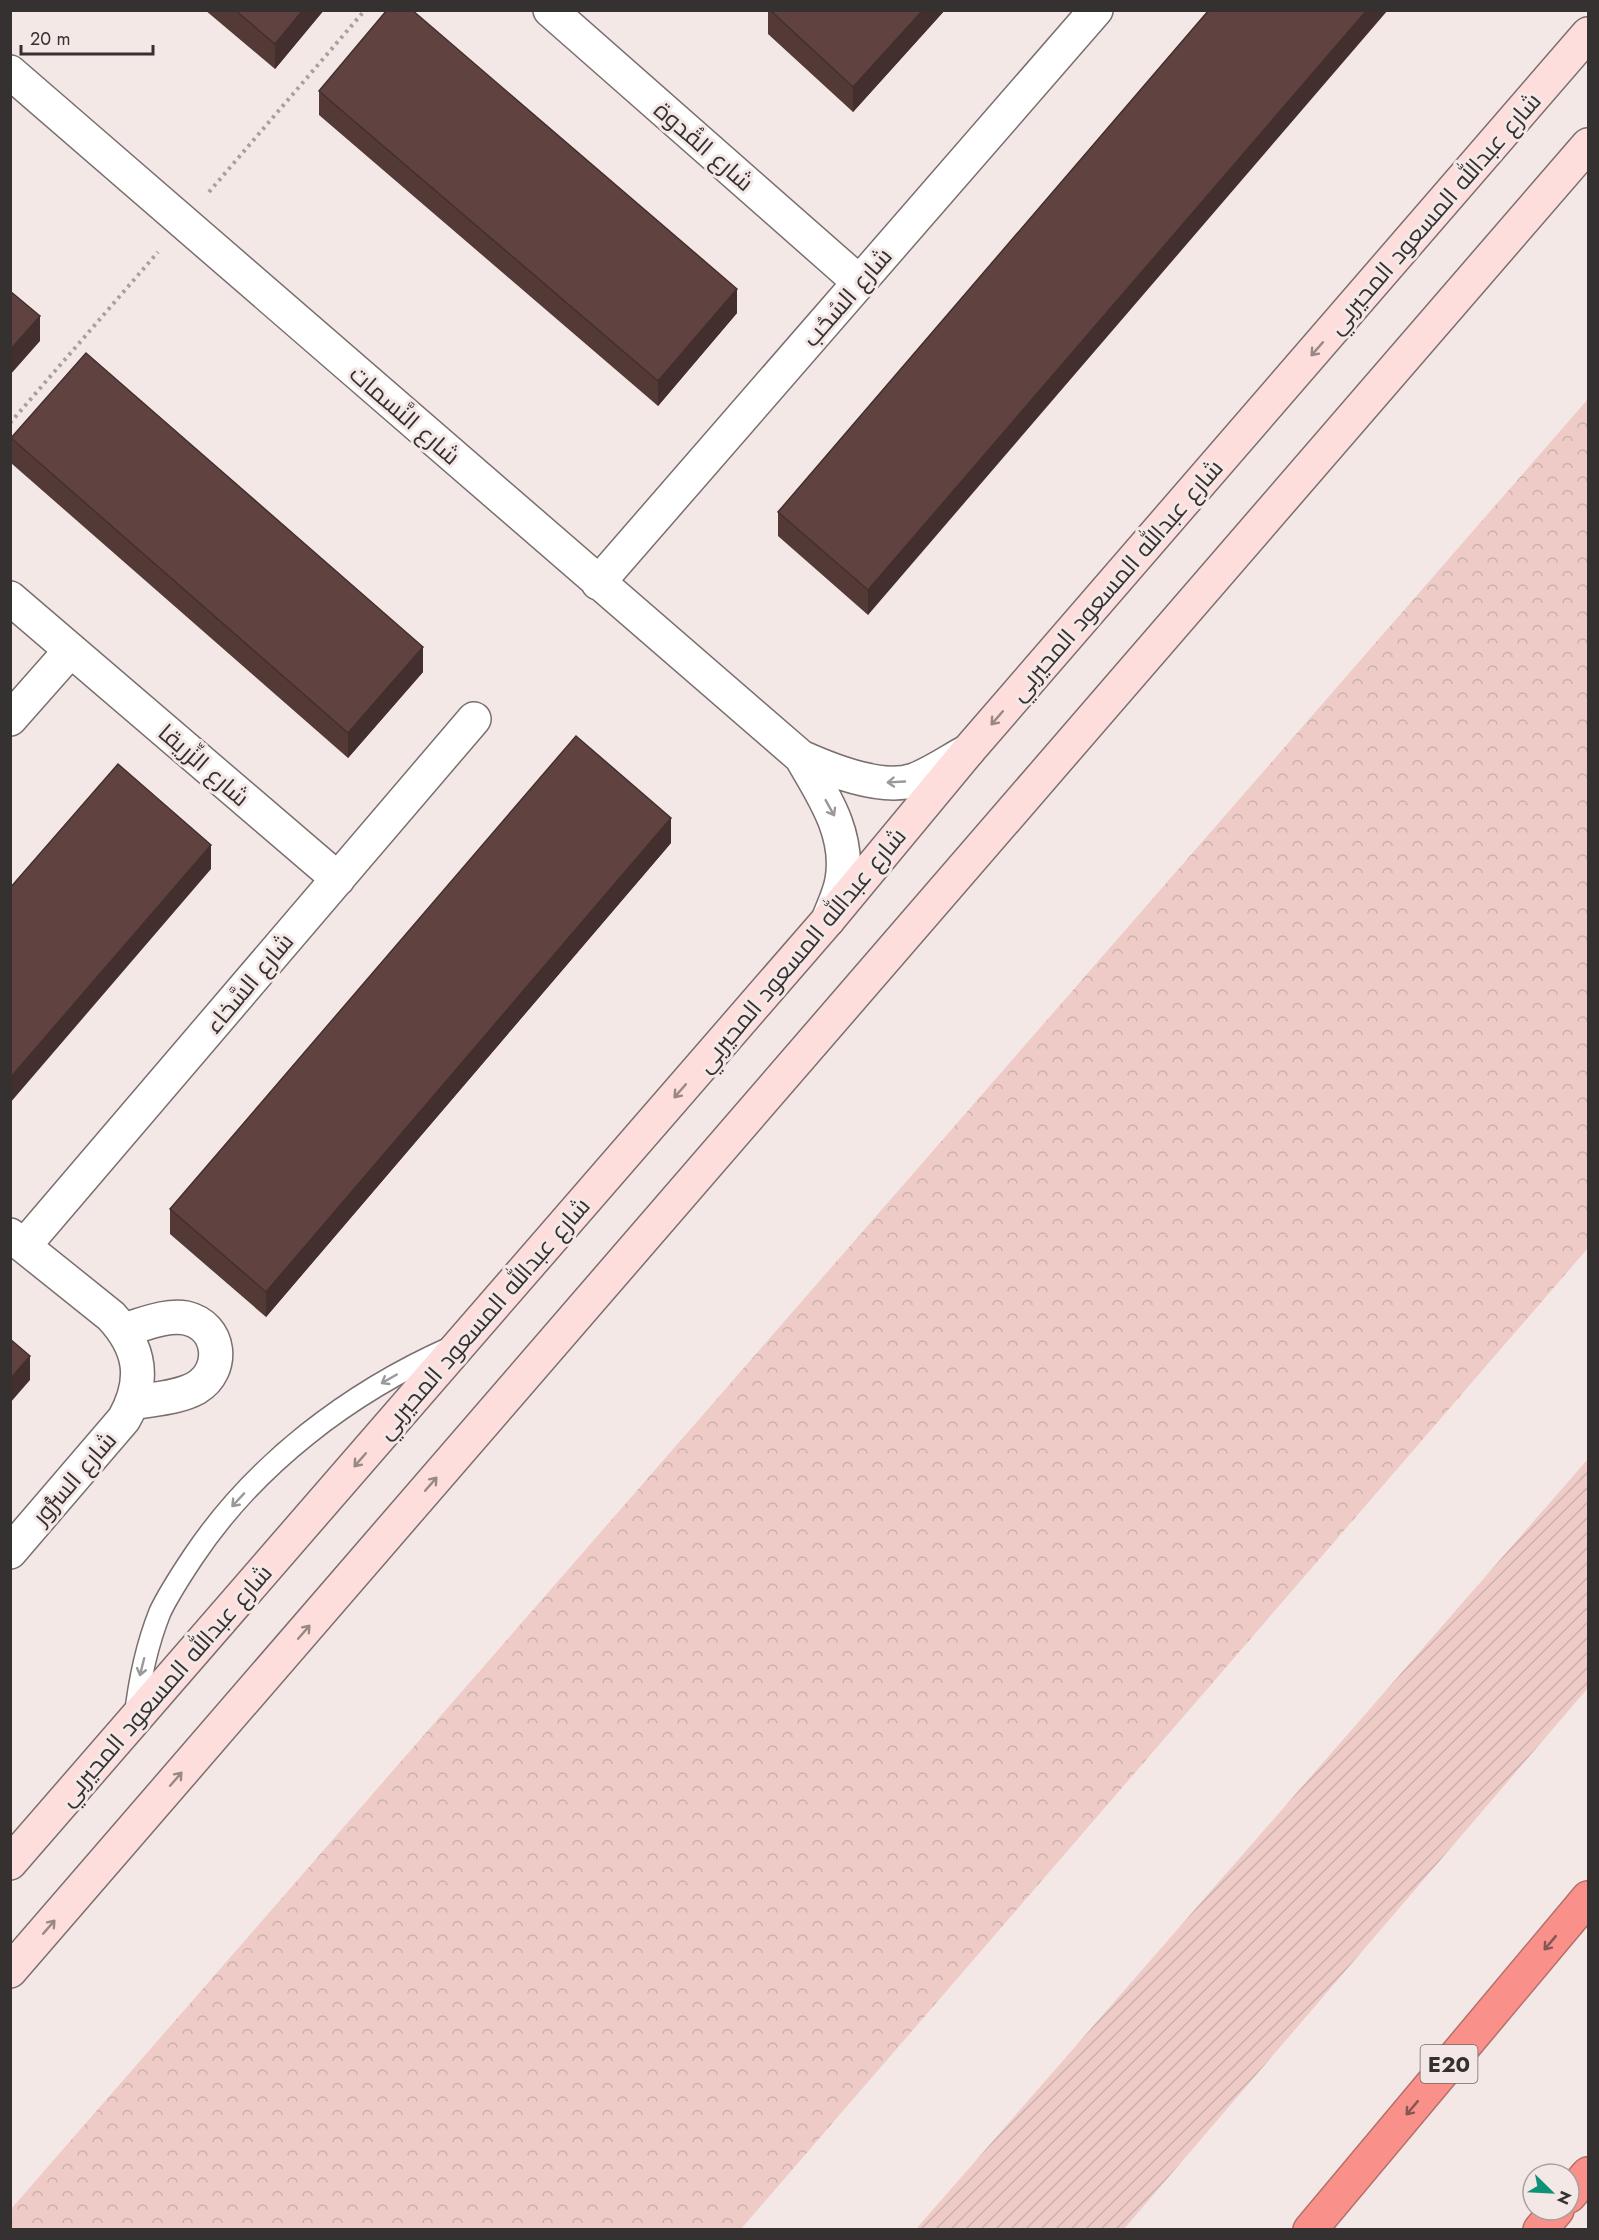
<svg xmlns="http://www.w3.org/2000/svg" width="1599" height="2240" font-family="Jost,Cairo,sans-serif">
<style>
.forest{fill:url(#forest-crowns)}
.garden{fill:url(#garden-furrows)}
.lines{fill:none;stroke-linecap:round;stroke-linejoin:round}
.lane-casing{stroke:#796f6e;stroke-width:24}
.street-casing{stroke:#796f6e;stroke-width:36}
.secondary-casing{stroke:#796f6e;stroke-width:36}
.highway-casing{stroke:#b46f6a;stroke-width:36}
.path{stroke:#a89f9e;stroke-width:4;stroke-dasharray:3 4.5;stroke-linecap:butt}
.lane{stroke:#fff;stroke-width:21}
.street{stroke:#fff;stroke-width:33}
.secondary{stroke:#fddedc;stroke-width:33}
.highway{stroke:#f9918a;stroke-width:33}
.wall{fill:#533a37}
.shaded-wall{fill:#432f2d}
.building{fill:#604340;stroke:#432f2d;stroke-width:1.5}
.oneway{stroke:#998886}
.oneway2{stroke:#9a9898}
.oneway3{stroke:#835754}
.labels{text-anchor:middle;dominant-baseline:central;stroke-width:6;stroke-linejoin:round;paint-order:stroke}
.shield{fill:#f4e8e7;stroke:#6e6867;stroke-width:1.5}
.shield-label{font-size:22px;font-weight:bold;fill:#353130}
.street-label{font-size:24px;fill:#353130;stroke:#f4e8e7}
</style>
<defs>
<pattern id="forest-crowns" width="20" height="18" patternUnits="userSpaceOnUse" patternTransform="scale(1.5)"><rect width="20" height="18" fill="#eecbc7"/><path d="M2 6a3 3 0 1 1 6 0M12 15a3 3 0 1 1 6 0" fill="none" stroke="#cdafab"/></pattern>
<pattern id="garden-furrows" width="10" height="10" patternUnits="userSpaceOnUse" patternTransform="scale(1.5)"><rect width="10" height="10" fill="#eecbc7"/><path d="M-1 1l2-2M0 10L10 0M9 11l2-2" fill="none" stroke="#cdafab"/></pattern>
</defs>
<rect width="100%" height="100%" fill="#f4e8e7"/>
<!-- forest -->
<path class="forest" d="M1588,399V1248L741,2229H11V2209Z"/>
<!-- garden -->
<path class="garden" d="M1588,1459V1688L1124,2229H916Z"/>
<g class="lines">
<defs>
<path id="lane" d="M135,1719C139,1682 146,1647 160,1612C169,1593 181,1575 193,1557C255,1464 350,1392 452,1347"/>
<path id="street" d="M550,10L859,282
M10,72L801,757C830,770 882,791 914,780C933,773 951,760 968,751
M598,583L1096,10
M10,598L338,879
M10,719L71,650
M801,757C823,795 850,834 842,880C840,893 833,907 828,920
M10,1235L111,1316C141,1348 146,1380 124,1419L10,1552
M24,1246L474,719
M123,1330C142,1325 167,1314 186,1318C221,1326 226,1370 196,1388C178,1398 153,1399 133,1403"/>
<path id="secondary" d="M10,1863L828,920L968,751L1588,34
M10,1971L1588,145"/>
<path id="highway" d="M1569,2196L1588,2174
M1310,2230L1588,1898
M1540,2230L1557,2210"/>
</defs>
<!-- lane casing -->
<use href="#lane" class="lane-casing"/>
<!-- street casing -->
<use href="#street" class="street-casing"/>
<!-- secondary casing -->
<use href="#secondary" class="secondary-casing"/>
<!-- highway casing -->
<use href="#highway" class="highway-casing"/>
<!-- path -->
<path class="path" d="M209,192L365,10
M10,423L158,252"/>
<!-- lane -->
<use href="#lane" class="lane"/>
<!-- street -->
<use href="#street" class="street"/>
<!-- secondary -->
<use href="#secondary" class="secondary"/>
<!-- highway -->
<use href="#highway" class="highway"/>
</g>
<!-- wall -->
<path class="wall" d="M205,10H324L275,69Z
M768,10H945L853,112L768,34Z
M1209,10L868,615L778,536V512Z
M319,91L737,313L658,406L319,115Z
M11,438L423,672L348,758L11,463Z
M671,843L266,1317L170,1234V1209Z"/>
<!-- shaded-wall -->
<path class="shaded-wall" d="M303,10H324L275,69V44Z
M923,10H945L853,112V87Z
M1367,10H1388L868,615V590Z
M737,289V313L658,406V381Z
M40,316V341L10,375V350Z
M423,647V672L348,758V733Z
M671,818V843L266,1317V1292Z
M211,845V869L10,1103V1078Z
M30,1356V1380L10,1403V1379Z"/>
<!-- building -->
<path class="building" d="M235,10H303L275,44Z
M387,10H412L737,289L658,381L319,91Z
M770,10H923L853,87Z
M1209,10H1367L868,590L778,512Z
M10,291L40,316L10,350Z
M86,353L423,647L348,733L11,438Z
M576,736L671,818L266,1292L170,1209Z
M118,764L211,845L10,1078V888Z
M10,1339L30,1356L10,1379Z"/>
<!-- one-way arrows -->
<defs><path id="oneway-shaft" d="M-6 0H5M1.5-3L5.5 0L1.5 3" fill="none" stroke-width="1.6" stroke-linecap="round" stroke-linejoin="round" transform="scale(1.5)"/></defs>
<g class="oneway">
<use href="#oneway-shaft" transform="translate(1317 349) rotate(131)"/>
<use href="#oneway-shaft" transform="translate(997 718) rotate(131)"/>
<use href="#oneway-shaft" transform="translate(680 1091) rotate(131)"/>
<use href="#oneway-shaft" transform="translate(360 1460) rotate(131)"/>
<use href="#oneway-shaft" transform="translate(431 1484) rotate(-49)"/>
<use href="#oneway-shaft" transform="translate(304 1632) rotate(-49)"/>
<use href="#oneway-shaft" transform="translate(176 1779) rotate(-49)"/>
<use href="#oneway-shaft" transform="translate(49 1927) rotate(-49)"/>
</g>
<g class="oneway2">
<use href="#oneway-shaft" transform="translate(896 782) rotate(177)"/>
<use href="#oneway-shaft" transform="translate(830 808) rotate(61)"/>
<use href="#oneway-shaft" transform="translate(389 1379) rotate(150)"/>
<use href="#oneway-shaft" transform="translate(238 1500) rotate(133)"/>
<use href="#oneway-shaft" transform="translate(142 1667) rotate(104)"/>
</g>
<g class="oneway3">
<use href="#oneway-shaft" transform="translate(1550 1943) rotate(130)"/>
<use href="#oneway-shaft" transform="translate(1412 2108) rotate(130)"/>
</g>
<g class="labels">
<!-- shield labels -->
<rect class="shield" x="1420.5" y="2045" width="57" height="38" rx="4.5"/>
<g class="shield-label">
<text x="1449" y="2064">E20</text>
</g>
<!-- street labels -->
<g class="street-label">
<text transform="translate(704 146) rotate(41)">شارع القُدوة</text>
<text transform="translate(1434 213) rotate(-49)">شارع عبدالله المسعود المحيربي</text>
<text transform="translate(847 297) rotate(-49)">شارع السُحُب</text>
<text transform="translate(405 415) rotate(41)">شارع النَّسمات</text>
<text transform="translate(1116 580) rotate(-49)">شارع عبدالله المسعود المحيربي</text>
<text transform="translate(204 765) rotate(41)">شارع الزِّريقا</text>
<text transform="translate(801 950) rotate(-50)">شارع عبدالله المسعود المحيربي</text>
<text transform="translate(249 983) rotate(-50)">شارع السَّخاء</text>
<text transform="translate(483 1318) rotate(-49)">شارع عبدالله المسعود المحيربي</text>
<text transform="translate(74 1478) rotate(-49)">شارع السُّرُور</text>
<text transform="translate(165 1685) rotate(-49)">شارع عبدالله المسعود المحيربي</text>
</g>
</g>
<!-- border -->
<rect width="1599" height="2240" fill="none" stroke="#353130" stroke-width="24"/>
<!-- north arrow -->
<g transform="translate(1551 2192) rotate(114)"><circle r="28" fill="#f4e8e7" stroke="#a89f9e" stroke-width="1.5"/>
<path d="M0-4.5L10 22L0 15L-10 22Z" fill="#0f9178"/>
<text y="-9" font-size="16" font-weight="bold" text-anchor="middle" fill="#353130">N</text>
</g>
<!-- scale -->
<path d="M21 45v9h132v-9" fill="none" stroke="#353130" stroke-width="3"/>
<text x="30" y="45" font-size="18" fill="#353130" stroke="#f4e8e7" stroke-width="4.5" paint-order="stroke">20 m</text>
</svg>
